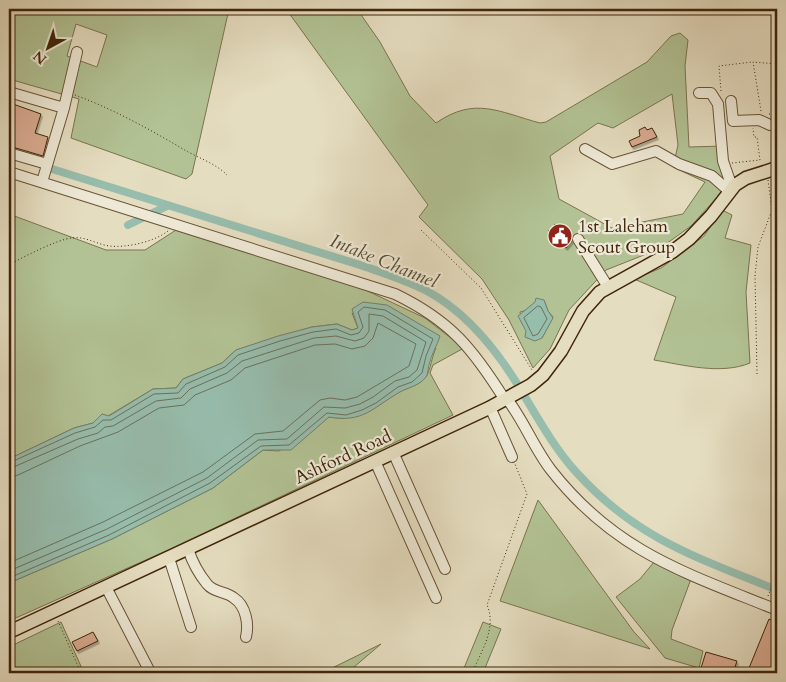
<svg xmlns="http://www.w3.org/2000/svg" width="786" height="682" font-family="Cardo,serif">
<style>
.green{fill:#b2c294;stroke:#7a744e;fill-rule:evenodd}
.water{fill:#97bdad;stroke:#75806b}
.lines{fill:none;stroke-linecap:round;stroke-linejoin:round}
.shore{stroke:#6c715b;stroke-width:1}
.canal{stroke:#97bdad;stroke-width:8}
.building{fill:#d9ab91;stroke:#412509;filter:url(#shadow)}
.minor-casing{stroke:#6a5337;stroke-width:12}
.major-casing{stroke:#412509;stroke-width:15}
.path{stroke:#412509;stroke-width:1;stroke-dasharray:1 2.5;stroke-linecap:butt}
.minor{stroke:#eee9d6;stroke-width:10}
.major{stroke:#e5ddc0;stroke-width:12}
.labels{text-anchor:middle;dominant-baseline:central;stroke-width:4.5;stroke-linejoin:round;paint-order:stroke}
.poi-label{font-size:18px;fill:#412509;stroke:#eee9d6;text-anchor:start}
.street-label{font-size:18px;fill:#412509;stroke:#eee9d6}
.water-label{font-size:19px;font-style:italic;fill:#564b32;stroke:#eee9d6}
</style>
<defs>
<filter id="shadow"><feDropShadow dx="1.5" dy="2.5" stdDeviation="0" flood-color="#0004"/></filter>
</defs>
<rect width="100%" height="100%" fill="#e5ddc0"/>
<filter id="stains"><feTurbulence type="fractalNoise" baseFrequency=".004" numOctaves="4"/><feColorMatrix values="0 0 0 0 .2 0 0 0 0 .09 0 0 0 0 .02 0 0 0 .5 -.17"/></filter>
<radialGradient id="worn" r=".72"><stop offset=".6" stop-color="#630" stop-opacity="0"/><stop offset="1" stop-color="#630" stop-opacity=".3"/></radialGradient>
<!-- green -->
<path class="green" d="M9,9H229L192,174L186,179L71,138L79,99L9,79ZM76,24L107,35L97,67L67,56Z
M286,9H357L380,42L410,96L436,123C475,96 499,112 540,123L546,122L647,62L671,36L680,33L688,40L685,66L689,147L723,146L730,183L691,226L659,249L606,270L569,310L550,349L533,368L509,320L482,279L419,217L428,205ZM672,94L678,145L673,167L705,182L683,214L612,228L559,199L550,156L598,123L613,128ZM544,300L548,311L553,317L542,338C525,331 524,331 520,312C528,311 534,302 544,300Z
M722,210L732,215L725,238L751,245L746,292L750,363C721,375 684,365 654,360L676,297L634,279L661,268L704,236Z
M9,214L106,250H145L176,230L357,286L425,318L464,348L433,365L430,373L453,415L168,550L9,621V583L112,539L213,488L263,450L279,451L329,417C361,422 374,407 399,392C409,387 418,386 426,377C430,371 432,356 436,348L352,313L358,328L352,330L337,324L312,327L236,350L222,363L183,379L176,388L153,389L108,416L102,414L93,423L74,428L9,459Z
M538,500L634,632L650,649L500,601Z
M654,562L691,579L672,630L671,639L703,651L699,668L665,658L616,597L640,579Z
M61,622L84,673H9V647Z
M483,622L501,629L483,673H462Z
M381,644L347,673H322Z"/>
<!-- water -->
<path class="water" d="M536,298L544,300L548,311L553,318L542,338L535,341L525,337L526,331L518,316L535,302Z
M363,302L387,305L440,336C437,346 431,355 429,365C428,369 428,374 426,377C419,386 409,387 400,392C372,408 364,423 329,417L291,450H263L213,488L112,539L9,583V459L74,428L93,423L102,414L109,416L153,389L176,388L183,379L222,363L236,350L278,336L312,327L337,324L352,330L358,328L352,309Z"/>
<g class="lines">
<!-- shore -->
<path class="shore" d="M538,306L541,307L547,319L538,334L533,336L524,318Z
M9,463L75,433L95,427L103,420H111L154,394L178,393L186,384L225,367L238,355L280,341L313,332L336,329L351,335L359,333L363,327L358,312L364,307L385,310L433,339L426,356L422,373L412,382L398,387L376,403L362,410L346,415L327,413L289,445L261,446L210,483L109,535L9,578
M9,469L78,439L98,433L105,427L113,426L156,401L181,398L190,389L227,373L242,361L314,338L336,336L355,341L364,338L369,331V314L383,316L426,342L417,370L409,377L395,381L373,397L360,404L345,408L324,407L287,439L258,440L207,478L107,529L9,571
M9,477L18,475L80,446L118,432L159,408L184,405L195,395L231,380L245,368L315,345L335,344L352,349L365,346L373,338L378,323L416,344L409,366L357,397L345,400L330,398L320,400L283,431L255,434L203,472L103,522L9,563"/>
<!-- canal -->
<path class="canal" d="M52,169L360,265C383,273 406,280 427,291C464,311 494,347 516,382C535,413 553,447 577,473C637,539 698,558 777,590
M128,225L167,206"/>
</g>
<!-- building -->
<path class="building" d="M13,104L41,114L35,133L48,137L43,156L9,146V116Z
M645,127L647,130L652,128L657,137L632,147L629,141L640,136L639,130Z
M555,224L571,239L572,241L566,248L548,231Z
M769,619L777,623V673H747Z
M93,632L98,641L77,651L72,642Z
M706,652L737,661L733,673H722L701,668Z"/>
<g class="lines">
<defs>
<path id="minor" d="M9,92L64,108
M699,93H711L718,104L723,161L732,187
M731,101L733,121L759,120L770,125L777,124
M585,149L612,164L656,151L679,164L712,176L729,191
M9,153L47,164
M9,172L395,294C451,321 473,349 505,400
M42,182L64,108L77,52
M578,239L608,287
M507,399C524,421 534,448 551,470C615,552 686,573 777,610
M490,407L512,457
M393,452L445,569
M375,461L436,598
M188,549C192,561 198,573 207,584C214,593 226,591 234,598C246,606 249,624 246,637
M169,558L191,627
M106,587L149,670"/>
<path id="major" d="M9,632L489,408L531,385L543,375L561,351L583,311L600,292L672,252L689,239L711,216L735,185L746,178L777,168"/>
</defs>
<!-- minor casing -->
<use href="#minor" class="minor-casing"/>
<!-- major casing -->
<use href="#major" class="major-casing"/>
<!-- path -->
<path class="path" d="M721,91L719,66L752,62
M75,95C113,109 149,129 183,149C198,158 215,163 227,175
M761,111L753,62L777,64
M769,114H774L773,97L776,96L772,65
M732,163L760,160L757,137H754L753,128
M421,230L481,288L532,370
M9,265C21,258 58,239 72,238C85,236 96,244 109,246C126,248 154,242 168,231
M757,374L755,276L758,247L772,210L768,180
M768,596L777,574
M58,621L81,673
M735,669L743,673
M472,673C481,652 497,628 487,605L527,494L515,464"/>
<!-- minor -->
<use href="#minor" class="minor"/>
<!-- major -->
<use href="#major" class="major"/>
</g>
<!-- icons -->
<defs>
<symbol id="civic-disc" viewBox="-11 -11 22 22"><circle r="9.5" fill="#8f2418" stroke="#eee9d6"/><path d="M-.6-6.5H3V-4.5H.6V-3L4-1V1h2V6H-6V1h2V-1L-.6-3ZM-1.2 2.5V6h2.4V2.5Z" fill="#fff"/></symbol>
</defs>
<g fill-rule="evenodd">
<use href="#civic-disc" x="546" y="222" width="28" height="28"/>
</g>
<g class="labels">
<!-- poi labels -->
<g class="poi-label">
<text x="578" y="226">1st Laleham<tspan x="578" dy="21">Scout Group</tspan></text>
</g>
<!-- street labels -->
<g class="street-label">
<text transform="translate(343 457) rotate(-25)">Ashford Road</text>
</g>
<!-- water labels -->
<g class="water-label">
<text transform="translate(384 261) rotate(22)">Intake Channel</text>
</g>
</g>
<!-- margin -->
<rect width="786" height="682" fill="none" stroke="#e5ddc0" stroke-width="30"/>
<rect x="10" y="10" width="766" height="662" fill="none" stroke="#412509" stroke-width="2.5"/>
<rect x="15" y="15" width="756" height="652" fill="none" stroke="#412509"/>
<!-- north arrow -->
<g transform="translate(48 48) rotate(220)" stroke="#eee9d6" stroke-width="4" paint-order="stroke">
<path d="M0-4L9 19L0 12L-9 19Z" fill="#412509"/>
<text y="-8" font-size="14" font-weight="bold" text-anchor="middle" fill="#412509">N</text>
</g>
<rect width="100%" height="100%" filter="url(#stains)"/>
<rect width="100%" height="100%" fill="url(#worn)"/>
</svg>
